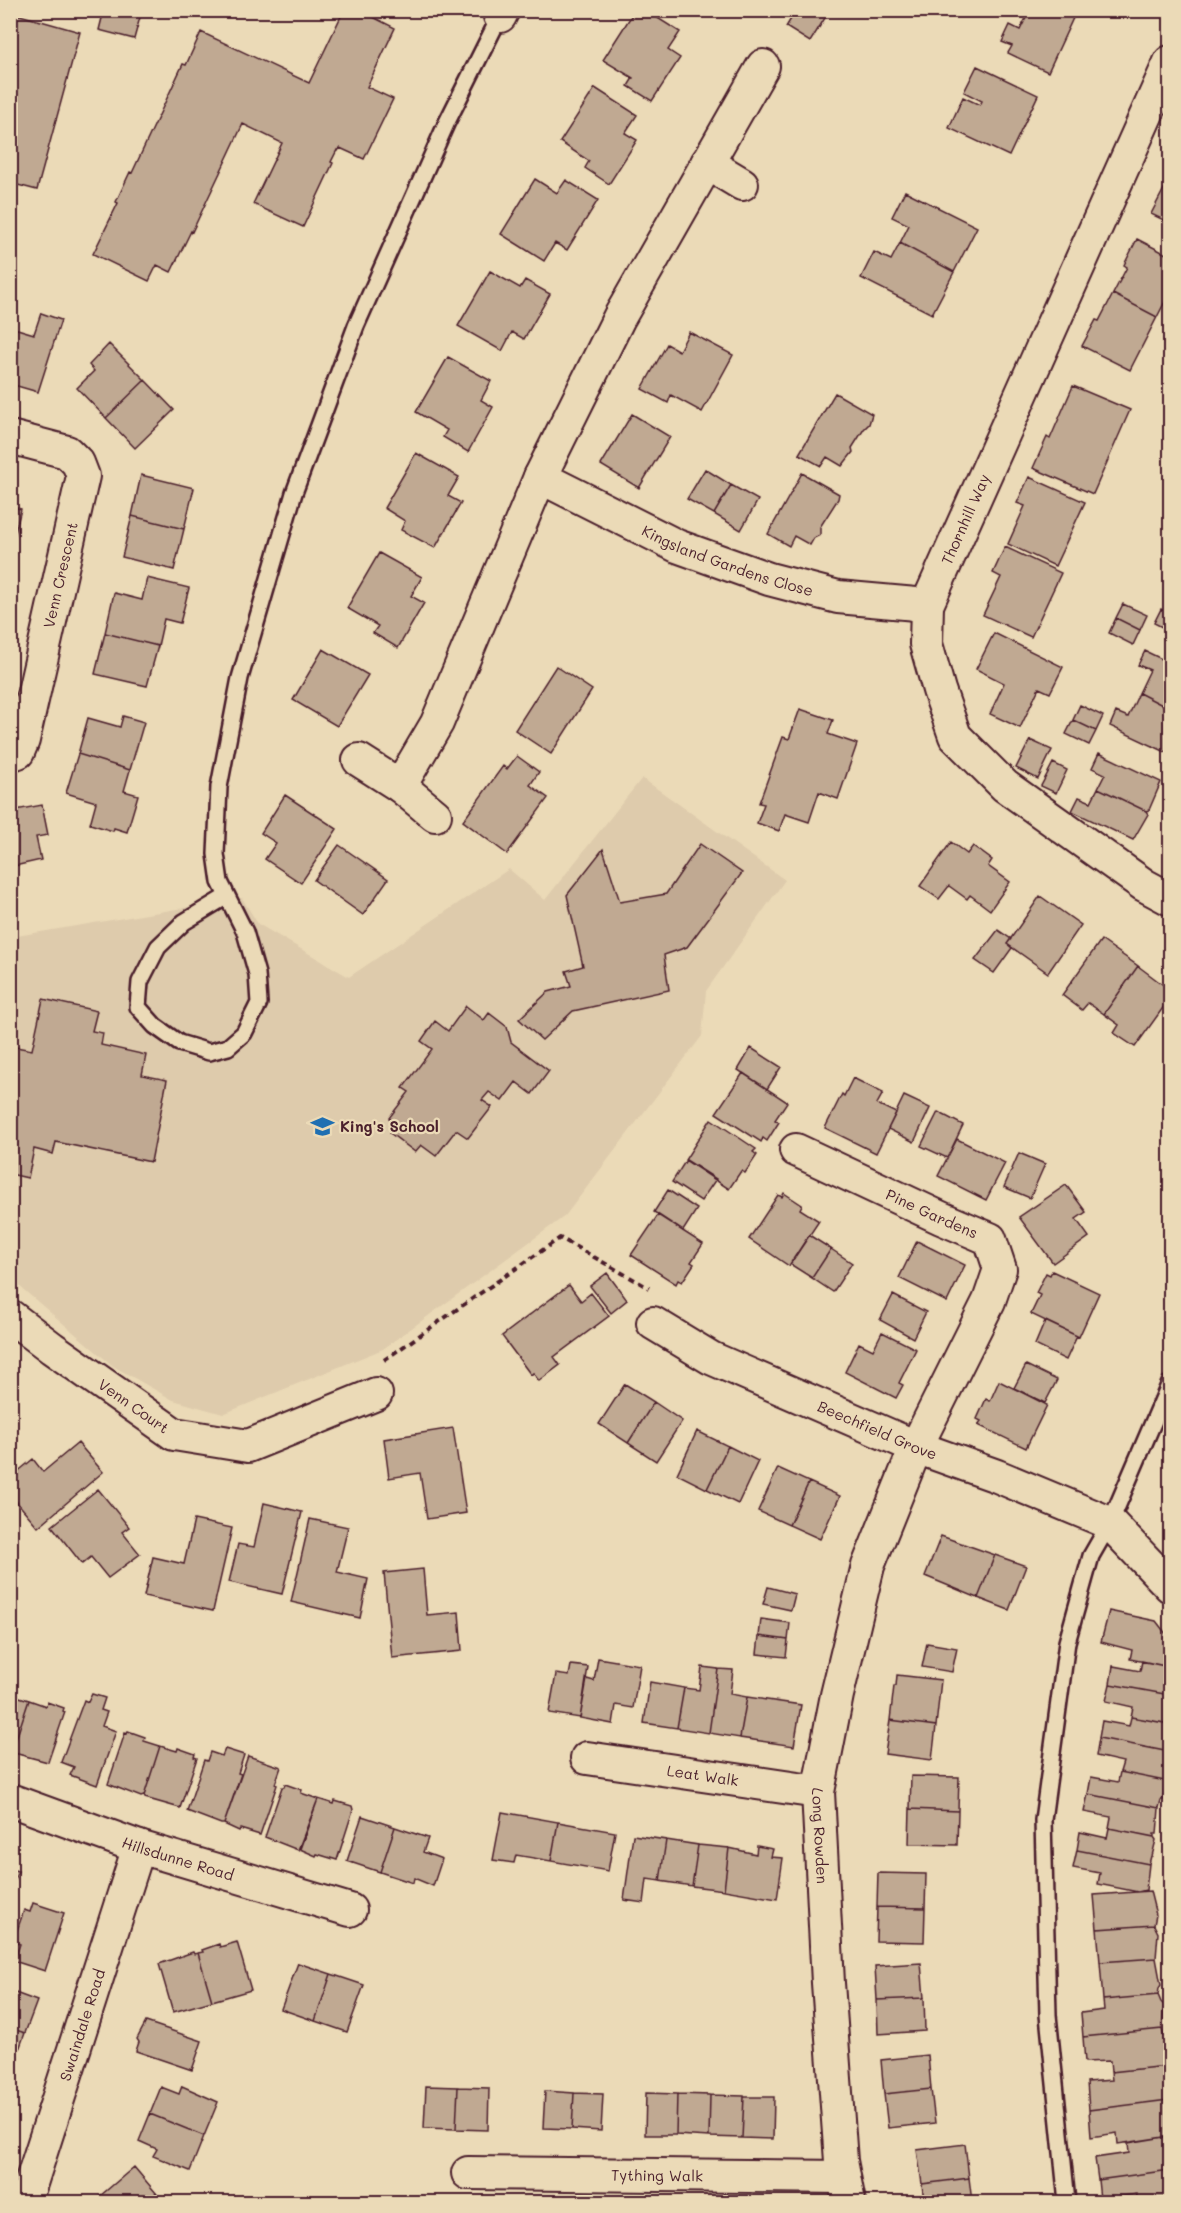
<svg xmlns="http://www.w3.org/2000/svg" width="1181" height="2213" font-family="Mali,sans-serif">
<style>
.built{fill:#decbac}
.building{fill:#c0a992;stroke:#4a1f2b;stroke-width:1.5}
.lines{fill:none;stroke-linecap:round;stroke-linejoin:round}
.service-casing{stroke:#4a1f2b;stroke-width:20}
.minor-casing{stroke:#4a1f2b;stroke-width:36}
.path{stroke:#4a1f2b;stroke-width:4;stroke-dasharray:6 4.5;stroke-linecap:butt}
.service{stroke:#ebdab7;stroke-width:15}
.minor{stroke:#ebdab7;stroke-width:32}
.labels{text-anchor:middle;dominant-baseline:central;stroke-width:4.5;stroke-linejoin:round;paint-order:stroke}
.street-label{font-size:15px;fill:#4a1f2b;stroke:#ebdab7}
.poi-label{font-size:15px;font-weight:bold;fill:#4a1f2b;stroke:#ebdab7;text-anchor:start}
</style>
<rect width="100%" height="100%" fill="#ebdab7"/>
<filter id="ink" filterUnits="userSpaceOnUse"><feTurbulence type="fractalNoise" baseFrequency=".0167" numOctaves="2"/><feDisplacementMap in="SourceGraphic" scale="12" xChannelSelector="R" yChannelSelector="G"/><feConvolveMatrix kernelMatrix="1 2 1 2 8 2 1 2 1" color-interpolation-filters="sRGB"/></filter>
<g filter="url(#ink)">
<!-- built -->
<path class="built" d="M642,778L785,880L706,991L702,1036L565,1216L383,1349L223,1414L173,1400L113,1366L11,1279V937L242,898L258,924L349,977L509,869L545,900Z"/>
<!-- building -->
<path class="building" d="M104,10H142L134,39L99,30Z
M344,10H359L395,28L367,87L393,99L364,159L340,148L338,151L337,150L331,162L333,163L303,227L253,204L282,143L243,124L192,232L191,231L171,272L157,265L149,281L93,254L118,203L116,202L130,172L132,173L183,64L186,65L201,32L309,83Z
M635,10H645L680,32L668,50L680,58L652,101L628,86L633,78L603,60Z
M792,10H830L810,42L786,27L795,12Z
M1030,10H1059L1073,18L1048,72L1008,53L1012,46L1002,42L1010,25L1020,30Z
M16,14L80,32L37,190L10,183V35Z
M977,66L1038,95L1009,156L949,128L963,97L980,105L982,101L964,92Z
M595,88L637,115L625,133L637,140L609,184L585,168L589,161L560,142Z
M535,179L557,193L566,180L598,200L567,250L555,243L544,261L501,234Z
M1170,183V223L1151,214L1165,187L1168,189Z
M905,191L977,227L954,272L900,243L909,225L892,217Z
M1137,239L1170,256V292L1157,317L1113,294L1127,267L1124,265Z
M900,243L954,272L932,314L861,278L874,252L891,260Z
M490,271L520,288L525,280L550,294L524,339L512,332L502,351L458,326Z
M1113,294L1157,317L1130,370L1082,346L1096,320L1099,321Z
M41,313L61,320L38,392L10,384V339L14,328L34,334Z
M689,332L733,355L702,412L671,395L668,403L642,389L667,344L679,351Z
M109,344L145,380L106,418L77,388L94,371L89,365Z
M448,357L491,381L481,400L493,407L468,452L443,437L447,430L416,412Z
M145,380L174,410L135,448L106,418Z
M1073,386L1130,410L1093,494L1033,468L1047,437L1050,439Z
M835,393L872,414L869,424L864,429L852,448L853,452L842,466L827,457L821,466L799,454Z
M632,414L670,437L639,488L601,465Z
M416,453L459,477L448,496L461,503L435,548L401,530L405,521L384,508Z
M705,469L731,485L714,514L687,499Z
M802,473L839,494L838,499L820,527V535L814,538L810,545L794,536L789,546L768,534Z
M141,475L194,488L184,529L132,516Z
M1029,477L1085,502L1055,566L1008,544L1025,506L1017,503Z
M731,485L758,500L741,530L714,514Z
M10,506L21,509L11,549H10Z
M132,516L184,529L174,570L122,557Z
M1005,547L1061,573L1031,637L983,615L1001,577L993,573Z
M379,553L422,577L411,596L424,603L398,648L373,633L378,626L347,608Z
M147,578L189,588L180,623L164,619L158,646L105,633L114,593L142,600Z
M1123,604L1147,615L1140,630L1116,618Z
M1161,609L1170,613V631L1154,623Z
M1116,618L1140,630L1133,645L1109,633Z
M105,633L158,646L147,686L95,674Z
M994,633L1063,667L1050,693L1039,688L1020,728L990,714L1004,683L976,669Z
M323,649L368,675L337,726L293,700Z
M1145,651L1170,663V709L1139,693L1150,670L1138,665Z
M556,666L592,690L551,754L515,730Z
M1139,693L1170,709V754L1110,726L1116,712L1128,717Z
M1080,705L1103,716L1096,731L1073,720Z
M800,709L833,720L828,734L857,744L838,799L819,792L809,822L785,814L779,831L757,823L764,804L759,803L783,737L789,739Z
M123,716L144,722L130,770L78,754L88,718L120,727Z
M1073,720L1096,731L1089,745L1066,734Z
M1030,740L1052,750L1038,779L1016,768Z
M1099,753L1161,782L1149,810L1146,811L1098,788L1105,774L1092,768Z
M78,754L130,770L124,791L138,795L127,832L114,828L113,831L90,824L96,802L66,793Z
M517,756L539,772L530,785L548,798L507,854L463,821L503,766L507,769Z
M1053,763L1067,770L1056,793L1041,786Z
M1098,788L1146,811L1148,814L1133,840L1072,811L1079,797L1091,802Z
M285,795L337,829L301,883L265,859L276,843L261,833Z
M42,805L48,835L36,837L41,860L10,867V811Z
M951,842L967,854L973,846L992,860L988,866L1010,882L990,910L970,895L967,899L949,886L939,899L920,886Z
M700,844L742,873L687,947L664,955L669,990L573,1011L542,1040L519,1019L548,992L571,986L566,971L583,966L567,895L603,849L620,902L666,894Z
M339,845L388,879L363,915L314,880Z
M1040,896L1081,925L1048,973L1007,944Z
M998,930L1011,939L1007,944L1012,948L994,973L975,960Z
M1101,940L1138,966L1104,1014L1088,1003L1082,1010L1062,995Z
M1138,966L1170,990V998L1135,1047L1114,1033L1119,1025L1104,1014Z
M43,999L97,1011L92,1031L103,1033L101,1045L146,1055L142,1075L167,1080L151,1162L56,1142L53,1154L34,1149L28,1178L10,1174V1046L32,1050Z
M466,1006L484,1020L489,1013L507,1027L511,1042L549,1071L532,1094L516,1082L502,1101L489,1092L482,1100L492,1107L468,1138L456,1130L436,1156L421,1145L415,1152L390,1133L397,1123L389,1118L409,1092L403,1088L432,1049L421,1041L435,1021L448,1031Z
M751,1048L781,1067L767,1089L738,1070Z
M743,1073L787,1102L775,1120L779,1122L767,1141L763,1138L761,1142L716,1113Z
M853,1078L883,1093L877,1104L896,1113L876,1153L825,1128L842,1094L844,1096Z
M904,1096L930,1108L914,1142L888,1129Z
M938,1112L963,1125L947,1158L921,1146Z
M711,1119L756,1149L753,1152L757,1155L745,1173L741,1171L729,1189L685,1160Z
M957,1139L1005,1163L986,1200L938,1176Z
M1019,1153L1045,1164L1030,1198L1004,1187Z
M686,1160L716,1179L701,1201L672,1182Z
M1066,1185L1086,1212L1076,1219L1089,1237L1053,1263L1019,1217Z
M668,1190L697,1209L683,1231L654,1212Z
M784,1193L802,1205L800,1209L819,1221L789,1266L749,1239L778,1195L782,1197Z
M658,1215L703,1244L691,1262L694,1264L682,1282L678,1280L676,1284L631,1255Z
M809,1235L831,1249L812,1278L790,1264Z
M917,1241L965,1265L947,1302L899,1278Z
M831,1249L852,1263L833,1292L812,1278Z
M1052,1271L1099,1293L1079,1337L1031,1314L1040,1295L1036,1293L1046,1273L1050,1275Z
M607,1273L627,1300L611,1313L590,1286Z
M569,1285L581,1301L591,1293L609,1316L554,1357L560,1365L539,1381L533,1373L531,1375L502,1336Z
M893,1295L926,1312L913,1338L880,1320Z
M1045,1321L1077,1336L1066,1360L1035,1345Z
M882,1332L916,1349L899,1383L903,1385L896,1398L845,1372L859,1343L873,1350Z
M1026,1365L1057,1380L1045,1403L1014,1388Z
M999,1381L1047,1405L1026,1448L978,1425L981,1421L977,1419L986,1399L990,1401Z
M625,1384L654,1402L628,1443L599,1424Z
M654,1402L682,1421L656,1461L628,1443Z
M453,1428L466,1513L427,1519L420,1473L389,1478L384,1439Z
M697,1431L728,1446L707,1489L677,1474Z
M78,1443L103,1472L38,1527L10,1494V1478L33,1459L43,1472Z
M728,1446L758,1461L738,1504L707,1489Z
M778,1468L809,1482L789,1525L758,1511Z
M809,1482L840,1496L820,1539L789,1525Z
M98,1489L129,1527L122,1532L140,1554L108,1578L91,1557L82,1564L52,1526Z
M264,1503L302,1512L282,1594L229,1582L238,1544L254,1547Z
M310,1519L348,1527L337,1572L368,1579L360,1618L291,1602Z
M194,1520L232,1528L213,1611L144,1596L153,1557L184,1564Z
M941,1536L995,1555L978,1598L925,1576Z
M995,1555L1026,1566L1009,1610L978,1598Z
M423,1569L427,1615L459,1612L462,1651L392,1658L384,1573Z
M768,1587L795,1594L791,1610L763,1604Z
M1109,1611L1156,1621L1170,1639V1667L1130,1659L1132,1650L1101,1642Z
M761,1619L790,1623L788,1640L759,1636Z
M759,1636L788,1640L786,1657L757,1654Z
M927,1643L957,1648L952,1672L922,1667Z
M598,1658L640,1665L633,1708L616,1705L613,1724L580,1718L587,1679L594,1681Z
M1142,1661L1170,1667V1695L1110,1684L1113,1666L1140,1671Z
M571,1665L588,1667L580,1718L549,1713L556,1674L569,1676Z
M702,1667L718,1669L709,1733L677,1728L684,1688L699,1690Z
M718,1669L733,1670L730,1694L747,1697L740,1738L709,1733Z
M897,1675L941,1680L936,1726L890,1720L894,1686H896Z
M650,1682L684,1688L677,1728L644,1723Z
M1110,1684L1170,1695V1724L1131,1717L1133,1707L1106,1701Z
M10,1690L14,1691L13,1695L29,1700L12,1751L10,1750Z
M92,1694L105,1698L101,1710L107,1712L102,1726L116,1731L97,1785L70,1775L74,1767L61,1762L84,1700L88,1702Z
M747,1697L801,1705L794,1746L740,1738Z
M29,1700L46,1706L47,1702L64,1708L63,1711L65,1712L48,1762L14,1753L12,1751Z
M1131,1717L1170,1724V1752L1099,1738L1102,1721L1129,1726Z
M890,1720L936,1726L932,1760L885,1754Z
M128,1731L145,1737L144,1741L160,1746L144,1796L141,1797L108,1784L125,1733L127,1734Z
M1099,1738L1170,1752L1168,1778H1166L1165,1781L1120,1772L1123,1762L1096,1756Z
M160,1746L177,1751L178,1748L195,1754L194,1757L197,1758L180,1808L145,1798L144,1796Z
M225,1749L244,1755L238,1773L241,1774L224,1824H221L187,1811L204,1760L207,1761L210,1752L222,1756Z
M248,1756L281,1767L275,1784L277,1785L260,1835L240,1829L239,1831L224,1824Z
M1120,1772L1165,1781L1163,1800H1161L1159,1808L1088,1794L1091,1777L1118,1782Z
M911,1776L959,1777L958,1811L910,1809Z
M285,1784L302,1790L301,1793L318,1799L298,1850L265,1837L282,1787H284Z
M1088,1794L1159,1808L1157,1834H1154V1837L1109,1828L1111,1817L1084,1812Z
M318,1799L334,1804L335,1801L352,1806L353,1810L337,1860L317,1854L316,1856L300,1849Z
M910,1809L958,1811L957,1845L909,1844Z
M502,1812L558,1822L551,1861L516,1855L514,1863L493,1860Z
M362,1816L395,1827L380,1872L347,1861Z
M558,1822L615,1832L608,1871L551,1861Z
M395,1827L428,1838L423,1852L442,1859L433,1886L414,1878L413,1883L380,1872Z
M1109,1828L1154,1837L1156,1840L1152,1856H1151L1149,1864L1077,1850L1080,1832L1107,1838Z
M633,1835L666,1840L660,1881L647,1879L644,1903L624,1900Z
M666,1840L698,1845L692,1886L660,1881Z
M698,1845L729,1848L724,1890L692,1886Z
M757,1846L773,1849L771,1857L783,1858L777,1899L724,1890L729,1848L756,1854Z
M1077,1850L1149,1864L1146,1890L1138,1892L1098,1884L1100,1873L1073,1868Z
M10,1869L18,1871L10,1893Z
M878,1873L926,1874L925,1908L877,1907Z
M1150,1891L1156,1915L1154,1925L1097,1929L1094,1895Z
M33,1903L64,1913L45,1971L14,1961L20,1944L13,1942L24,1910L30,1912Z
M877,1907L925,1908L924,1942L876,1941Z
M1154,1925L1158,1933L1156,1958L1100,1962L1097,1929Z
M237,1942L251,1990L212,2001L198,1953L203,1952L202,1950L219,1944L220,1947Z
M193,1952L194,1954L198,1953L212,2001L173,2012L159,1964Z
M1156,1958L1161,1985L1159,1988L1158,1995L1103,2000L1100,1962Z
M298,1963L331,1974L315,2021L281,2009Z
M921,1963L924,1998L877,2000L875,1966Z
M331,1974L364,1985L347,2032L315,2021Z
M10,1991L37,2001L25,2033L10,2028Z
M1158,1995L1161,2002L1164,2005L1162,2029L1083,2037L1081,2013L1104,2010L1103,2000Z
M924,1998L925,2031L878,2034L877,2000Z
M146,2022L202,2041L192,2070L136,2051L139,2042L137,2039Z
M10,2028L25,2033L13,2066L10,2065Z
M1162,2029L1168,2055L1165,2058L1166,2066L1111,2072L1110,2061L1085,2062L1083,2037Z
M928,2055L931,2089L884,2094L881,2060Z
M1166,2066L1170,2083L1167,2086L1168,2100L1089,2110L1087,2082L1112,2080L1111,2072Z
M182,2086L218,2102L204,2136L150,2114L161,2087L179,2094Z
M426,2086L458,2087L456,2129L424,2128Z
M458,2087L489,2088L488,2130L456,2129Z
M931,2089L935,2123L888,2128L884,2094Z
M545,2091L574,2093L572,2129L543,2128Z
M574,2093L603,2094L601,2131L572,2129Z
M646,2093L677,2094L676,2135H645Z
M677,2094L710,2095L709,2137L676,2135Z
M710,2095L744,2096L742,2138L709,2137Z
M744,2097H774L773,2139L742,2138Z
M1168,2100L1170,2136L1118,2144L1117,2133L1091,2137L1089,2110Z
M150,2114L204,2136L190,2171L153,2156L157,2149L139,2141Z
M1170,2136V2170L1098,2180L1095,2158L1129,2153L1128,2143Z
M965,2144L969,2178L922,2184L917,2150Z
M134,2167L162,2200L158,2202H93Z
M1170,2170V2200L1136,2202L1137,2194L1100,2199L1098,2180Z
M969,2178L972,2202H924L922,2184Z"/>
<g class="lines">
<defs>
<path id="service" d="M227,896L184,922L158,947L140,982L138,1007L155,1026L179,1043L209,1052L228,1047L244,1033L259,1003L257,974L245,932L220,882L216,854L219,787L240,678L294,493L356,326L447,122L500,16
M1067,2202L1048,2015L1043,1820L1067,1642L1091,1556L1110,1523L1170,1383"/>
<g id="minor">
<path d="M500,16L503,10"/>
<path d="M1170,62L927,605L926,644L939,690L955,736L1005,786L1144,885L1170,899"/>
<path d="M707,163L742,184"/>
<path d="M10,437L67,452L78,463L83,476L23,740L18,752L10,755"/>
<path id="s1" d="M540,477L677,546L769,579L838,597L927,605"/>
<path d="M359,760L400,786L437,723L540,477L619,318L763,66"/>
<path d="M400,786L435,815"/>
<path id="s2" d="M796,1150L941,1218L990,1239L1000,1269L989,1301L916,1447L868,1566L837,1695L818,1792L828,1983L841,2161L849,2202"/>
<path id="s3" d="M10,1316L52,1348L174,1434L248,1446L376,1394"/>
<path id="s4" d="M653,1323L711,1358L916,1447L997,1476L1110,1523L1170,1586"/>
<path id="s5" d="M587,1758L818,1792"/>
<path id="s6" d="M10,1800L139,1847L350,1910"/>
<path id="s7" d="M468,2173L844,2177"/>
<path id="s8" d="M25,2202L139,1847"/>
</g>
</defs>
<!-- service casing -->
<use href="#service" class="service-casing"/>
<!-- minor casing -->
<use href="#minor" class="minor-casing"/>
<!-- path -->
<path class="path" d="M384,1360L560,1238L649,1288"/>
<!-- service -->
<use href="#service" class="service"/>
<!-- minor -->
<use href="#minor" class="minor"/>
</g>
</g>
<!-- icons -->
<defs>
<symbol id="school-bare" viewBox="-9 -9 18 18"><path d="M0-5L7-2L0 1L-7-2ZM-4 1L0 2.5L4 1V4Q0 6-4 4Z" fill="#1f6fb2" stroke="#ebdab7" stroke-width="2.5" paint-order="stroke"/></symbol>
</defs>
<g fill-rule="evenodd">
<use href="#school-bare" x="306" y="1110" width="33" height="33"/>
</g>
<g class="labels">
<!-- street labels -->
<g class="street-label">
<text transform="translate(965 519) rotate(-66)">Thornhill Way</text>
<text stroke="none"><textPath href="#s1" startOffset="206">Kingsland Gardens Close</textPath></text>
<text transform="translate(60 575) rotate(-77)">Venn Crescent</text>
<text stroke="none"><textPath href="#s2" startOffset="150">Pine Gardens</textPath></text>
<text stroke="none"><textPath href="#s3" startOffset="153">Venn Court</textPath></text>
<text stroke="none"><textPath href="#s4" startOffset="249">Beechfield Grove</textPath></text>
<text stroke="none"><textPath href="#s5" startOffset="117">Leat Walk</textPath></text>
<text stroke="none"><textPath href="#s2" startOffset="846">Long Rowden</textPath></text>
<text stroke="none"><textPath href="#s6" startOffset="178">Hillsdunne Road</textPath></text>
<text stroke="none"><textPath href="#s8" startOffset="186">Swaindale Road</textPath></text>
<text stroke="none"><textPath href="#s7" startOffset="189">Tything Walk</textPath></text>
</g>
<!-- poi labels -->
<g class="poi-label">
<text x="340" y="1126">King's School</text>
</g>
</g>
<!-- margin -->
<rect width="1181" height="2213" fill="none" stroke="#ebdab7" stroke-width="36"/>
<rect x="18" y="18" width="1145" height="2177" fill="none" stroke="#4a1f2b" stroke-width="2" filter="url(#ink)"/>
</svg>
